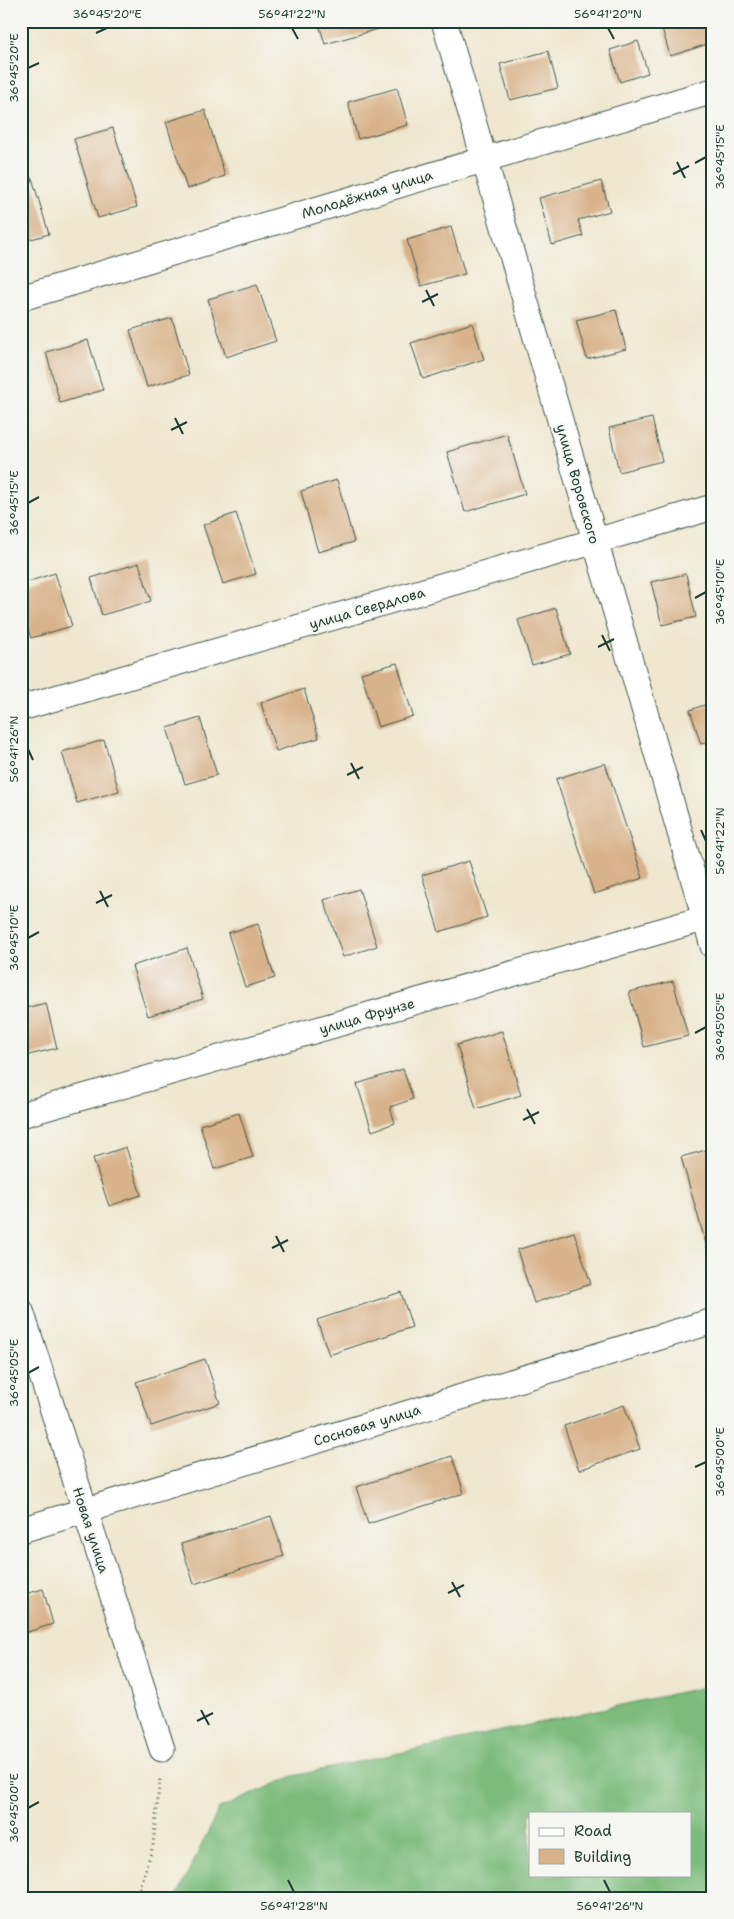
<svg xmlns="http://www.w3.org/2000/svg" width="734" height="1919" font-family="'Shantell Sans',sans-serif">
<style>
.forest{fill:#7cbb7c;stroke:#4e7c58;fill-rule:evenodd}
.building{fill:#d8b28a}
.lines{fill:none;stroke-linecap:round;stroke-linejoin:round}
.street-casing{stroke:#3e564b;stroke-width:27}
.path{stroke:#3e564b;stroke-width:3;stroke-dasharray:1 4;stroke-linecap:butt}
.street{stroke:#fff;stroke-width:25}
.ticks{fill:none;stroke:#1f3d34;stroke-width:2}
.labels{text-anchor:middle;dominant-baseline:central;stroke-width:4;stroke-linejoin:round;paint-order:stroke}
.street-label{font-size:14px;fill:#1f3d34;stroke:#f6f6f2}
.neatline{fill:none;stroke:#1f3d34;stroke-width:2}
.ticks-label{font-size:12px;text-anchor:middle;fill:#1f3d34}
</style>
<rect width="100%" height="100%" fill="#f6f6f2"/>
<filter id="ink" filterUnits="userSpaceOnUse"><feTurbulence type="fractalNoise" baseFrequency=".02" numOctaves="2"/><feDisplacementMap in="SourceGraphic" scale="10" xChannelSelector="R" yChannelSelector="G"/><feConvolveMatrix kernelMatrix="1 2 1 2 8 2 1 2 1" color-interpolation-filters="sRGB"/></filter>
<filter id="wash" filterUnits="userSpaceOnUse"><feTurbulence type="fractalNoise" baseFrequency=".0096" numOctaves="4" result="noise"/><feDisplacementMap in="SourceGraphic" scale="20" xChannelSelector="R" yChannelSelector="G"/><feGaussianBlur stdDeviation="1.12" result="paint"/><feColorMatrix in="noise" values="0 0 0 0 0 0 0 0 0 0 0 0 0 0 0 0 0 1.4 0 .05"/><feComposite in="paint" operator="in"/></filter>
<g filter="url(#wash)">
<rect width="100%" height="100%" fill="#efe7cf"/>
<!-- forest -->
<path class="forest" d="M713,1685V1898H176L219,1809L293,1776ZM530,1813H690V1875H530Z"/>
<g id="blocks">
<!-- building -->
<path class="building" d="M318,21H380L382,28L325,44Z
M660,21H705L711,43L670,56Z
M638,41L648,73L620,82L610,50Z
M548,51L558,88L510,100L500,64Z
M397,88L408,125L358,139L348,102Z
M205,110L225,176L187,189L166,122Z
M113,128L137,207L98,218L74,139Z
M32,178L49,234L21,242V182Z
M601,181L610,211L578,220L583,236L552,245L539,198Z
M451,227L465,274L421,286L407,240Z
M257,284L276,341L226,357L208,299Z
M616,310L626,349L587,359L576,320Z
M172,318L189,375L147,387L130,330Z
M472,323L484,359L423,379L411,343Z
M88,340L103,390L60,403L46,352Z
M652,418L662,461L619,472L609,428Z
M507,434L525,494L465,512L447,452Z
M337,480L354,542L318,552L301,491Z
M236,513L256,574L223,584L203,525Z
M139,563L151,601L102,615L91,578Z
M55,573L72,626L31,638L21,607V584Z
M686,574L696,617L662,625L651,582Z
M556,608L570,654L532,665L518,620Z
M397,663L413,716L378,727L361,673Z
M304,689L319,738L276,751L261,703Z
M713,702V740L701,744L690,710Z
M200,718L217,775L185,784L167,728Z
M104,740L119,791L77,803L62,752Z
M605,763L643,878L594,894L556,779Z
M469,861L487,917L439,932L422,875Z
M359,889L377,946L343,957L324,900Z
M258,924L275,978L245,987L228,933Z
M187,948L203,999L148,1016L132,966Z
M673,981L688,1036L644,1047L629,992Z
M46,1003L57,1048L21,1057V1009Z
M502,1031L521,1095L476,1109L457,1045Z
M403,1069L413,1099L390,1107L395,1123L372,1131L357,1084Z
M239,1113L253,1157L214,1169L200,1125Z
M126,1147L141,1195L109,1206L93,1158Z
M713,1148V1249L708,1251L681,1157Z
M574,1232L591,1284L534,1303L517,1250Z
M401,1292L412,1327L329,1355L317,1320Z
M205,1359L220,1403L151,1426L136,1382Z
M624,1405L640,1449L579,1470L564,1426Z
M452,1456L464,1493L368,1524L356,1487Z
M713,1505V1531H712L706,1507Z
M271,1516L284,1556L194,1584L181,1544Z
M43,1589L53,1624L21,1634V1595Z"/>
</g>
</g>
<g filter="url(#ink)">
<use href="#blocks" fill-opacity="0" stroke="#3e564b" stroke-width="1"/>
<g class="lines">
<defs>
<path id="street" d="M444,21L713,946
M21,298L713,91
M21,708L713,507
M21,1115L713,916
M21,1311L162,1749
M21,1530L713,1321"/>
</defs>
<!-- street casing -->
<use href="#street" class="street-casing"/>
<!-- path -->
<path class="path" d="M137,1898L153,1846L160,1777"/>
<!-- street -->
<use href="#street" class="street"/>
</g>
</g>
<!-- ticks -->
<path class="ticks" d="M292,28L298,39M608,28L614,39M96,33L107,28M28,68L39,63M677,162L685,178M695,163L706,157M673,174L689,166M426,290L434,306M422,302L438,294M175,418L183,434M171,430L187,422M28,503L39,497M695,598L706,592M602,635L610,651M598,647L614,639M28,749L33,760M351,763L359,779M347,775L363,767M701,830L706,841M100,891L108,907M96,903L112,895M28,938L39,932M695,1033L706,1027M527,1109L535,1124M523,1120L539,1112M276,1236L284,1252M272,1248L288,1240M28,1373L39,1367M695,1467L706,1462M452,1582L460,1597M448,1593L464,1585M201,1710L209,1725M197,1721L213,1713M28,1808L39,1802M288,1880L294,1892M604,1880L610,1892"/>
<g class="labels">
<!-- street labels -->
<g class="street-label">
<text transform="translate(367 194) rotate(-17)">Молодёжная улица</text>
<text transform="translate(578 484) rotate(74)">улица Воровского</text>
<text transform="translate(367 608) rotate(-16)">улица Свердлова</text>
<text transform="translate(367 1016) rotate(-16)">улица Фрунзе</text>
<text transform="translate(367 1425) rotate(-17)">Сосновая улица</text>
<text transform="translate(91 1530) rotate(72)">Новая улица</text>
</g>
</g>
<!-- margin -->
<rect width="734" height="1919" fill="none" stroke="#f6f6f2" stroke-width="55"/>
<!-- legend -->
<rect x="529" y="1812" width="162" height="65" fill="#f6f6f2" stroke="#a0aca6"/>
<rect x="539" y="1828" width="25" height="8" fill="#ffffff" stroke="#a0aca6"/>
<text x="574" y="1836" font-size="15" fill="#1f3d34">Road</text>
<rect x="539" y="1849" width="25" height="15" fill="#d8b28a" stroke="#a0aca6"/>
<text x="574" y="1862" font-size="15" fill="#1f3d34">Building</text>
<rect x="28" y="28" width="678" height="1864" class="neatline"/>
<g class="ticks-label">
<text x="107" y="18">36°45'20"E</text>
<text x="292" y="18">56°41'22"N</text>
<text x="608" y="18">56°41'20"N</text>
<text transform="translate(14 68) rotate(-90)" y="4">36°45'20"E</text>
<text transform="translate(720 157) rotate(-90)" y="4">36°45'15"E</text>
<text transform="translate(14 503) rotate(-90)" y="4">36°45'15"E</text>
<text transform="translate(720 592) rotate(-90)" y="4">36°45'10"E</text>
<text transform="translate(14 749) rotate(-90)" y="4">56°41'26"N</text>
<text transform="translate(720 841) rotate(-90)" y="4">56°41'22"N</text>
<text transform="translate(14 938) rotate(-90)" y="4">36°45'10"E</text>
<text transform="translate(720 1027) rotate(-90)" y="4">36°45'05"E</text>
<text transform="translate(14 1373) rotate(-90)" y="4">36°45'05"E</text>
<text transform="translate(720 1462) rotate(-90)" y="4">36°45'00"E</text>
<text transform="translate(14 1808) rotate(-90)" y="4">36°45'00"E</text>
<text x="294" y="1910">56°41'28"N</text>
<text x="610" y="1910">56°41'26"N</text>
</g>
</svg>
